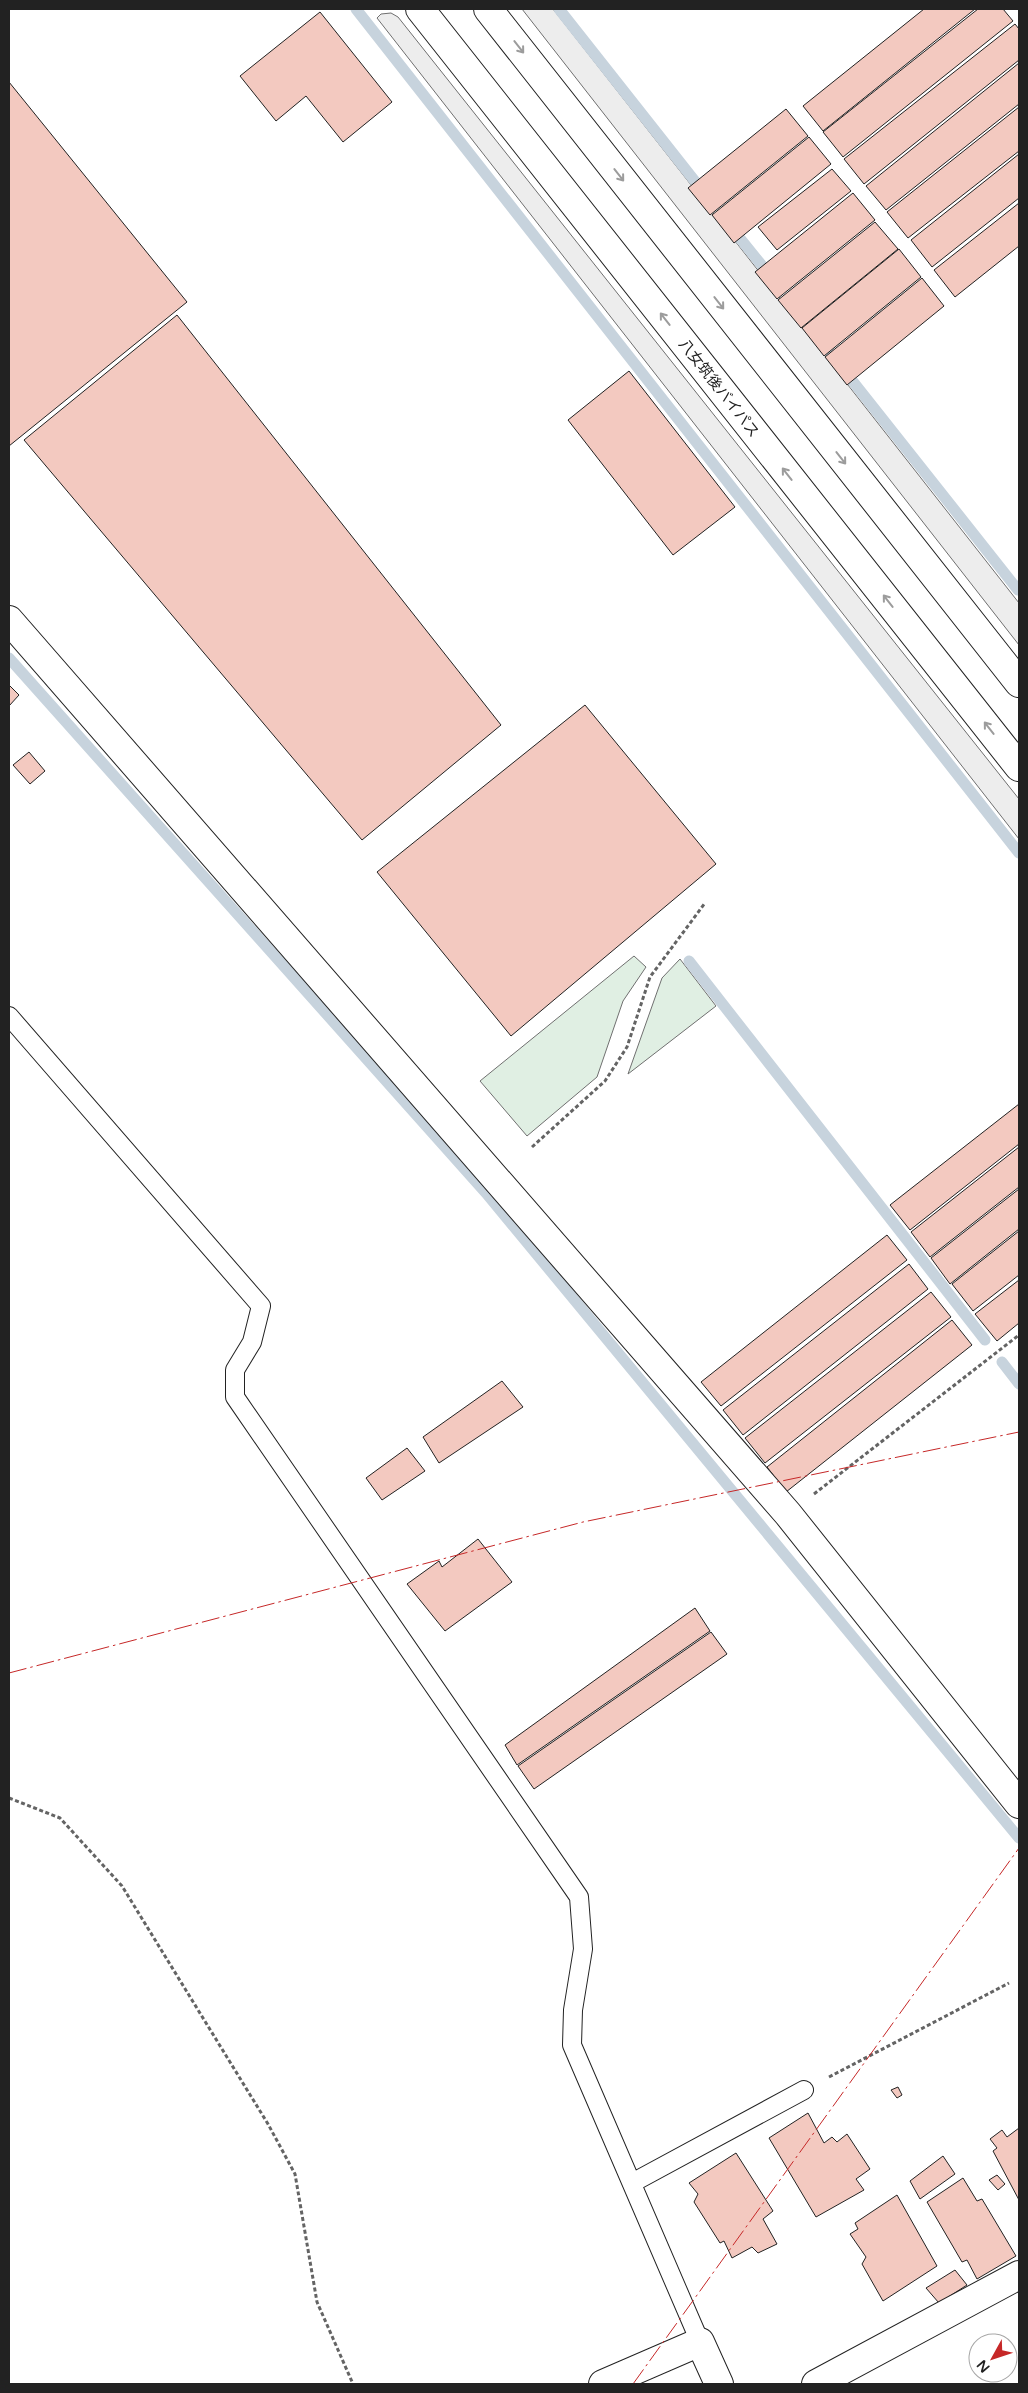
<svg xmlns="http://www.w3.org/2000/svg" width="1028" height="2393" font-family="'Varela Round','Noto Sans JP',sans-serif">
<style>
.green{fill:#e0efe3;stroke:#6f6f6f}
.parking{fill:#ededed;stroke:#6f6f6f}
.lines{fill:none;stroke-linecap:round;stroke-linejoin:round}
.stream{stroke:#c7d3dd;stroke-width:11}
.building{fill:#f3c9c0;stroke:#222}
.service-casing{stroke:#222;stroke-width:20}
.minor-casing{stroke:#222;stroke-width:30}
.trunk-casing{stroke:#222;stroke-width:30}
.path{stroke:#646464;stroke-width:3;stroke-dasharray:4 2.5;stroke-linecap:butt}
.service{stroke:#fff;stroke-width:18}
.minor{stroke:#fff;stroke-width:28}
.trunk{stroke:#fff;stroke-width:28}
.power{stroke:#c62828;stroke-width:1;stroke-dasharray:18 4 2.5 4;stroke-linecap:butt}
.oneway{stroke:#9c9c9c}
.labels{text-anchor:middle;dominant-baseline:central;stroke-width:4;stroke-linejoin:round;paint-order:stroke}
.street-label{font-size:15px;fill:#222;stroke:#fff}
</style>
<rect width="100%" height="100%" fill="#fff"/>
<!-- green -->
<path class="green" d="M634,956L646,967L623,1001L597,1077L527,1136L480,1081Z
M680,959L716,1006L628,1074L662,978Z"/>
<!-- parking -->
<path class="parking" d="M522,9H553L1019,603V645Z
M391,13L398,17L1019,799V839L377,18L381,14Z"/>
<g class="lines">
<!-- stream -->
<path class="stream" d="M356,9L1019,853
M559,9L705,194
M730,226L772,278
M820,340L1018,590
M9,658L486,1193L1019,1838
M689,961L985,1340
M1002,1362L1019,1384"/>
</g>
<!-- building -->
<path class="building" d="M924,9H975L823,131L803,106Z
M978,9H1003L1013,21L843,157L823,132Z
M320,12L392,102L343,142L306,96L276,121L240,76Z
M1015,24L1019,29V60L864,184L844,159Z
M1019,63V104L886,210L866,186Z
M9,82L187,302L9,446Z
M1019,107V151L908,238L887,212Z
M786,109L808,136L710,215L688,188Z
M809,137L831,164L734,243L712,215Z
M1019,154V198L932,267L911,240Z
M832,169L851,191L777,250L758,227Z
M853,193L875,220L777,299L755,272Z
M1019,203V246L955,297L934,270Z
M875,222L898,249L801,328L778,300Z
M899,249L921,277L824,356L802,328Z
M922,278L944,306L847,385L825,357Z
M177,315L501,725L362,840L24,440Z
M629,371L735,507L673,555L568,420Z
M9,685L19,695L9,706Z
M585,705L716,864L511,1036L377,872Z
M29,752L45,771L30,784L13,765Z
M1019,1104V1144L910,1230L890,1205Z
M1019,1147V1187L930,1257L911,1232Z
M1019,1189V1229L950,1284L931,1258Z
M1019,1231V1275L973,1311L952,1284Z
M887,1235L907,1260L721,1406L701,1382Z
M909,1264L928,1289L743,1435L723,1410Z
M1019,1280V1323L997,1341L975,1314Z
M931,1292L951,1317L765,1463L745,1438Z
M952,1320L972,1345L786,1492L767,1467Z
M502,1381L523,1407L439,1463L423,1437Z
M407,1448L425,1471L382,1500L366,1478Z
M478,1539L512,1582L445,1631L407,1584L439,1561L442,1567Z
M695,1608L710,1631L517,1765L505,1745Z
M711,1632L727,1654L534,1789L518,1766Z
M898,2087L902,2095L897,2098L891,2090Z
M808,2113L824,2143L832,2137L837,2142L847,2134L870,2169L856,2179L864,2190L816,2217L769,2138Z
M1019,2128V2200L993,2151L997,2148L990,2139L1002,2130L1007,2137Z
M736,2153L773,2211L763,2219L777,2244L758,2253L752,2247L732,2258L724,2241L720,2243L694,2202L698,2194L689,2183Z
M943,2156L955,2174L920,2199L910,2181Z
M997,2175L1005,2184L998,2190L989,2180Z
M963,2178L977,2201L982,2199L1016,2256L977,2279L967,2260L962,2262L927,2202Z
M897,2195L937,2266L883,2301L862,2264L866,2257L850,2234L858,2229L855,2223Z
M955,2270L967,2285L939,2303L926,2288Z"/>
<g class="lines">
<defs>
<path id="service" d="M9,1016L261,1306L252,1342L235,1370V1397L579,1897L583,1949L573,2010L572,2045L700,2342
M632,2183L804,2090"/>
<path id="minor" d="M9,620L788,1514L1019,1804
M603,2384L700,2342L719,2384
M816,2384L1019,2275"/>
<path id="trunk" d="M420,9L1019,767
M488,9L1019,683"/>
</defs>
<!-- service casing -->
<use href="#service" class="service-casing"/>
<!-- minor casing -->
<use href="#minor" class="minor-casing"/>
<!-- trunk casing -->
<use href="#trunk" class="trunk-casing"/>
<!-- path -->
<path class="path" d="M532,1147L605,1081L627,1047L650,977L705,903
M814,1494L1019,1335
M9,1798L60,1818L122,1886L268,2124L295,2174L317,2302L353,2384
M829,2077L1009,1983"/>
<!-- service -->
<use href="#service" class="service"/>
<!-- minor -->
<use href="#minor" class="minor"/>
<!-- trunk -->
<use href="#trunk" class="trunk"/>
<!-- power -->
<path class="power" d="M9,1673L583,1522L1019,1432
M633,2384L1019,1848"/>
</g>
<!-- one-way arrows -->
<defs><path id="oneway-shaft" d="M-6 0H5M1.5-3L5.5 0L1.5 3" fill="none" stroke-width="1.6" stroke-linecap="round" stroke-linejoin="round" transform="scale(1.25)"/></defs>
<g class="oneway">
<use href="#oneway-shaft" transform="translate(519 47) rotate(52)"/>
<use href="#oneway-shaft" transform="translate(619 175) rotate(52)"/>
<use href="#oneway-shaft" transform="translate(719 303) rotate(52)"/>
<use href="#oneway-shaft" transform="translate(665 319) rotate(-128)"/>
<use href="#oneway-shaft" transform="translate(841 458) rotate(52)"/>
<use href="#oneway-shaft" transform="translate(787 474) rotate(-128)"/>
<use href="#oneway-shaft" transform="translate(888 601) rotate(-128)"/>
<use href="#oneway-shaft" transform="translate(989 728) rotate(-128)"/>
</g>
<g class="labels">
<!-- street labels -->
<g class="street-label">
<text transform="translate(719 388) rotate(52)">八女筑後バイパス</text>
</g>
</g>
<!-- border -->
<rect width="1028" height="2393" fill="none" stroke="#222222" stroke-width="20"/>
<!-- north arrow -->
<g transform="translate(993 2358) rotate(230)"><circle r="24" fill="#ffffff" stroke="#a7a7a7"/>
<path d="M0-4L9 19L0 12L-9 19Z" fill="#c62828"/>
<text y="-8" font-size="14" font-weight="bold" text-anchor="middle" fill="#222222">N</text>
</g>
</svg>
